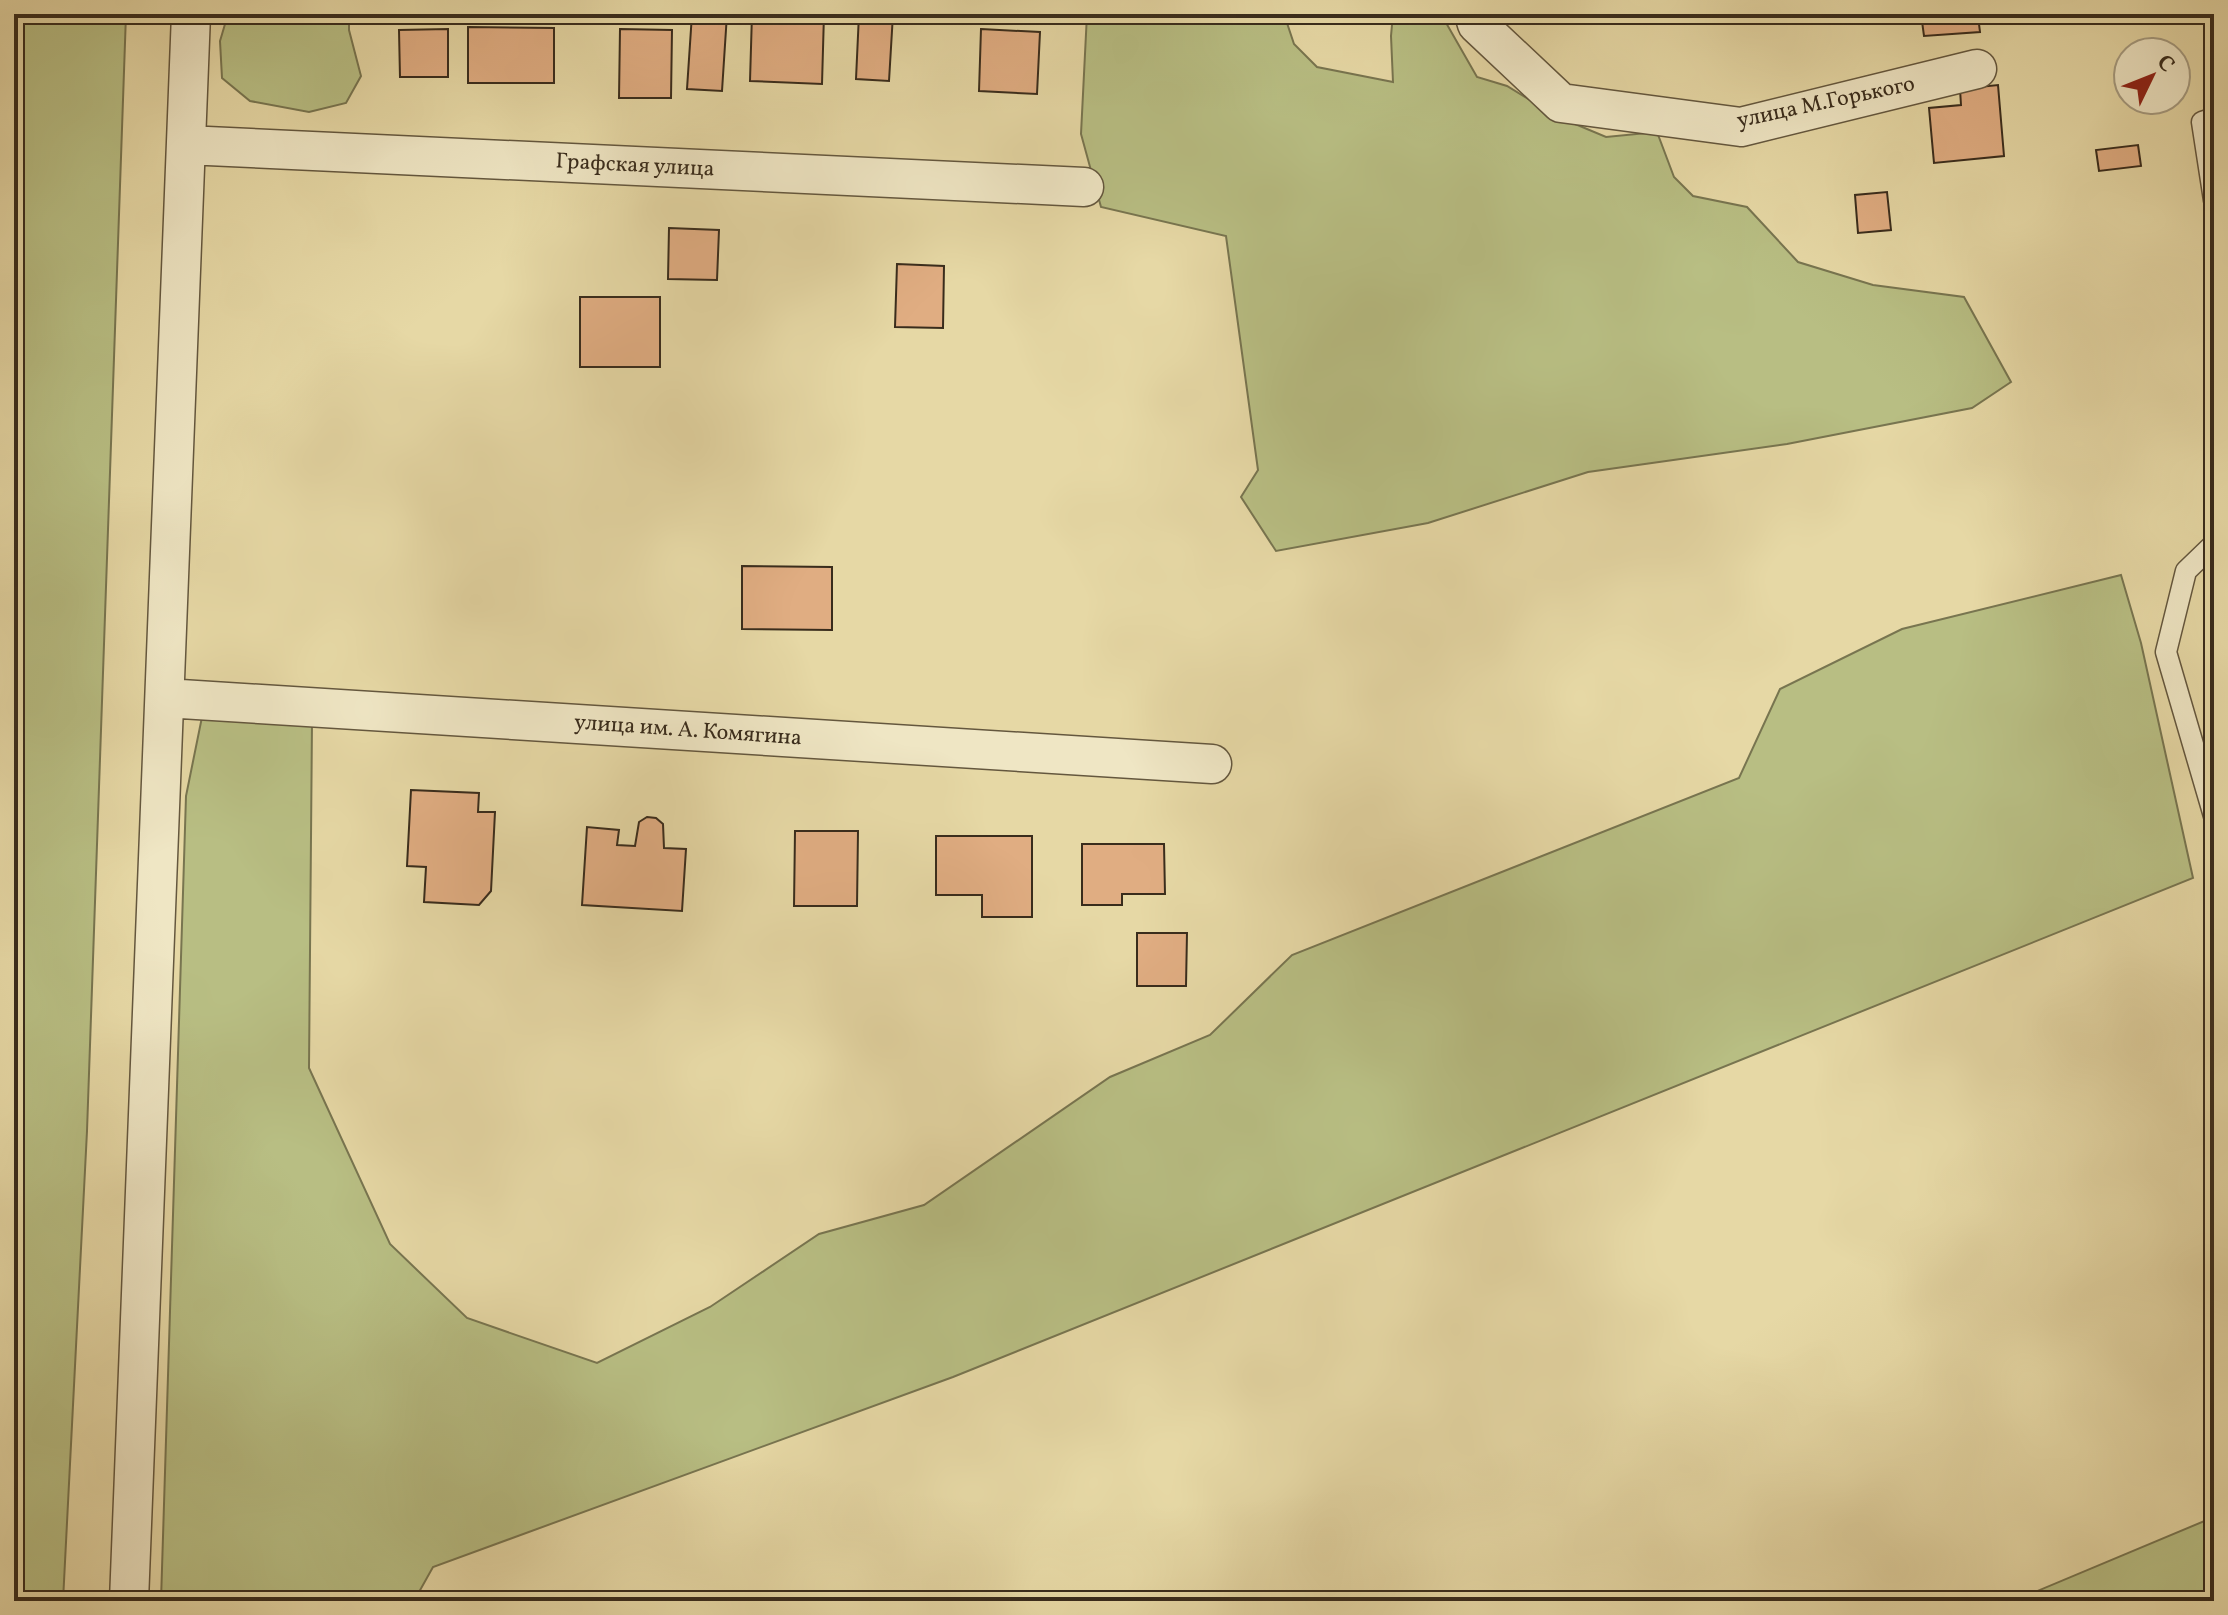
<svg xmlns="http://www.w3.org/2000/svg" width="2228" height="1615" font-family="Vollkorn,serif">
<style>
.green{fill:#b8be83;stroke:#787550;stroke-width:2}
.building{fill:#e0ad82;stroke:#392c1c;stroke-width:2}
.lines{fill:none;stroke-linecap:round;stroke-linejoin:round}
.service-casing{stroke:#64573e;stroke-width:23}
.minor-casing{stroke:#64573e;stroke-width:41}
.service{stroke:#efe6c4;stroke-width:20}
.minor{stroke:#efe6c4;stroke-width:38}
.labels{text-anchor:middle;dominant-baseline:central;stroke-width:8;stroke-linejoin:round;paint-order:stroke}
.street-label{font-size:22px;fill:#392c1c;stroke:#efe6c4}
</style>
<rect width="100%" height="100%" fill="#e6d8a5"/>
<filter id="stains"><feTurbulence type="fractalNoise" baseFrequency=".0025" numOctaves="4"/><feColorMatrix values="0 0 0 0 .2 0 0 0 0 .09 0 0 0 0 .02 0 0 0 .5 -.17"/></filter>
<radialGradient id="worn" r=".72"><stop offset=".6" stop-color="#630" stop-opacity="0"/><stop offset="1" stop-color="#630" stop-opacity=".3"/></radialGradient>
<!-- green -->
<path class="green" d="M14,14H126L87,1131L63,1601H14Z
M228,14H349V30L361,76L346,103L309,112L250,101L222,78L220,41Z
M1087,14H1284L1294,44L1317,67L1393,82L1391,36L1393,14H1441L1477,77L1507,86L1556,116L1606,137L1657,132L1674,177L1693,196L1747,207L1798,262L1873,285L1964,297L2011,382L1972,408L1787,444L1588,472L1428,523L1276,551L1241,497L1258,470L1226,236L1101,207L1081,134Z
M2121,575L2141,643L2193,878L953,1377L433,1567L414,1601H161L186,796L202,717L312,722L309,1068L390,1244L467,1318L597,1363L710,1307L819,1234L924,1205L1110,1077L1210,1035L1292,955L1739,778L1780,689L1902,629Z
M2214,1517V1601H2014L2023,1597Z"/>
<!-- building -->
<path class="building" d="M692,14H727L722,91L687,89Z
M752,14H824L822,84L750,81Z
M859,14H893L889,81L856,79Z
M1921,14H1994L1995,22L1979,24L1980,32L1924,36Z
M2070,14H2105V17L2071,21Z
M468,27L554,28V83H468Z
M448,29V77H400L399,30Z
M620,29L672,30L671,98H619Z
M981,29L1040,32L1037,94L979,91Z
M1998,85L2004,156L1934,163L1929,108L1961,105L1960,89Z
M2138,145L2141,166L2099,171L2096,150Z
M1887,192L1891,230L1858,233L1855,195Z
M669,228L719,230L717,280L668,279Z
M897,264L944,266L943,328L895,327Z
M580,297H660V367H580Z
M742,566L832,567V630L742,629Z
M411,790L479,793L478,812H495L491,891L479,905L424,902L426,867L407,866Z
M647,817L656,818L663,824L664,848L686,849L682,911L582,905L587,827L619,830L617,845L635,846L639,822Z
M795,831H858L857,906H794Z
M936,836H1032V917H982V895H936Z
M1082,844H1164L1165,894H1122V905H1082Z
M1137,933H1187L1186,986H1137Z"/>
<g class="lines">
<defs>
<path id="service" d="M2214,118L2202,122L2214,200
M2214,544L2186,571L2166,652L2214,816"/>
<path id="minor" d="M1474,14L1477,24L1561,103L1741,127L1977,69
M186,145L1084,187
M165,698L1212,764
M129,1601L191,14"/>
</defs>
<!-- service casing -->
<use href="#service" class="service-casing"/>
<!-- minor casing -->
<use href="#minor" class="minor-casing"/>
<!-- service -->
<use href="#service" class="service"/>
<!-- minor -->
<use href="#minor" class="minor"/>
</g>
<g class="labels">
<!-- street labels -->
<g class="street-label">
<text transform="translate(1826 103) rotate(-12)">улица М.Горького</text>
<text transform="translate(635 166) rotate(3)">Графская улица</text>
<text transform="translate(688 731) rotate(4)">улица им. А. Комягина</text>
</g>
</g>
<!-- margin -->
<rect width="2228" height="1615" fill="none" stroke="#e6d8a5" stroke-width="48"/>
<rect x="16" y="16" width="2196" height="1583" fill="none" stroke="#392c1c" stroke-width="4"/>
<rect x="24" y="24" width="2180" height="1567" fill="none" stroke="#392c1c" stroke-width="2"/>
<!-- north arrow -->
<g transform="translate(2152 76) rotate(47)"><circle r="38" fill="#efe6c4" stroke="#a69c81" stroke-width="2"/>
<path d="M0-6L14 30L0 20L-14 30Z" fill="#8f2418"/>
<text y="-12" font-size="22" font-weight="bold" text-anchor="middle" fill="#392c1c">С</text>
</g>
<rect width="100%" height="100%" filter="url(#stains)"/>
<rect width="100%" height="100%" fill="url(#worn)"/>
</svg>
